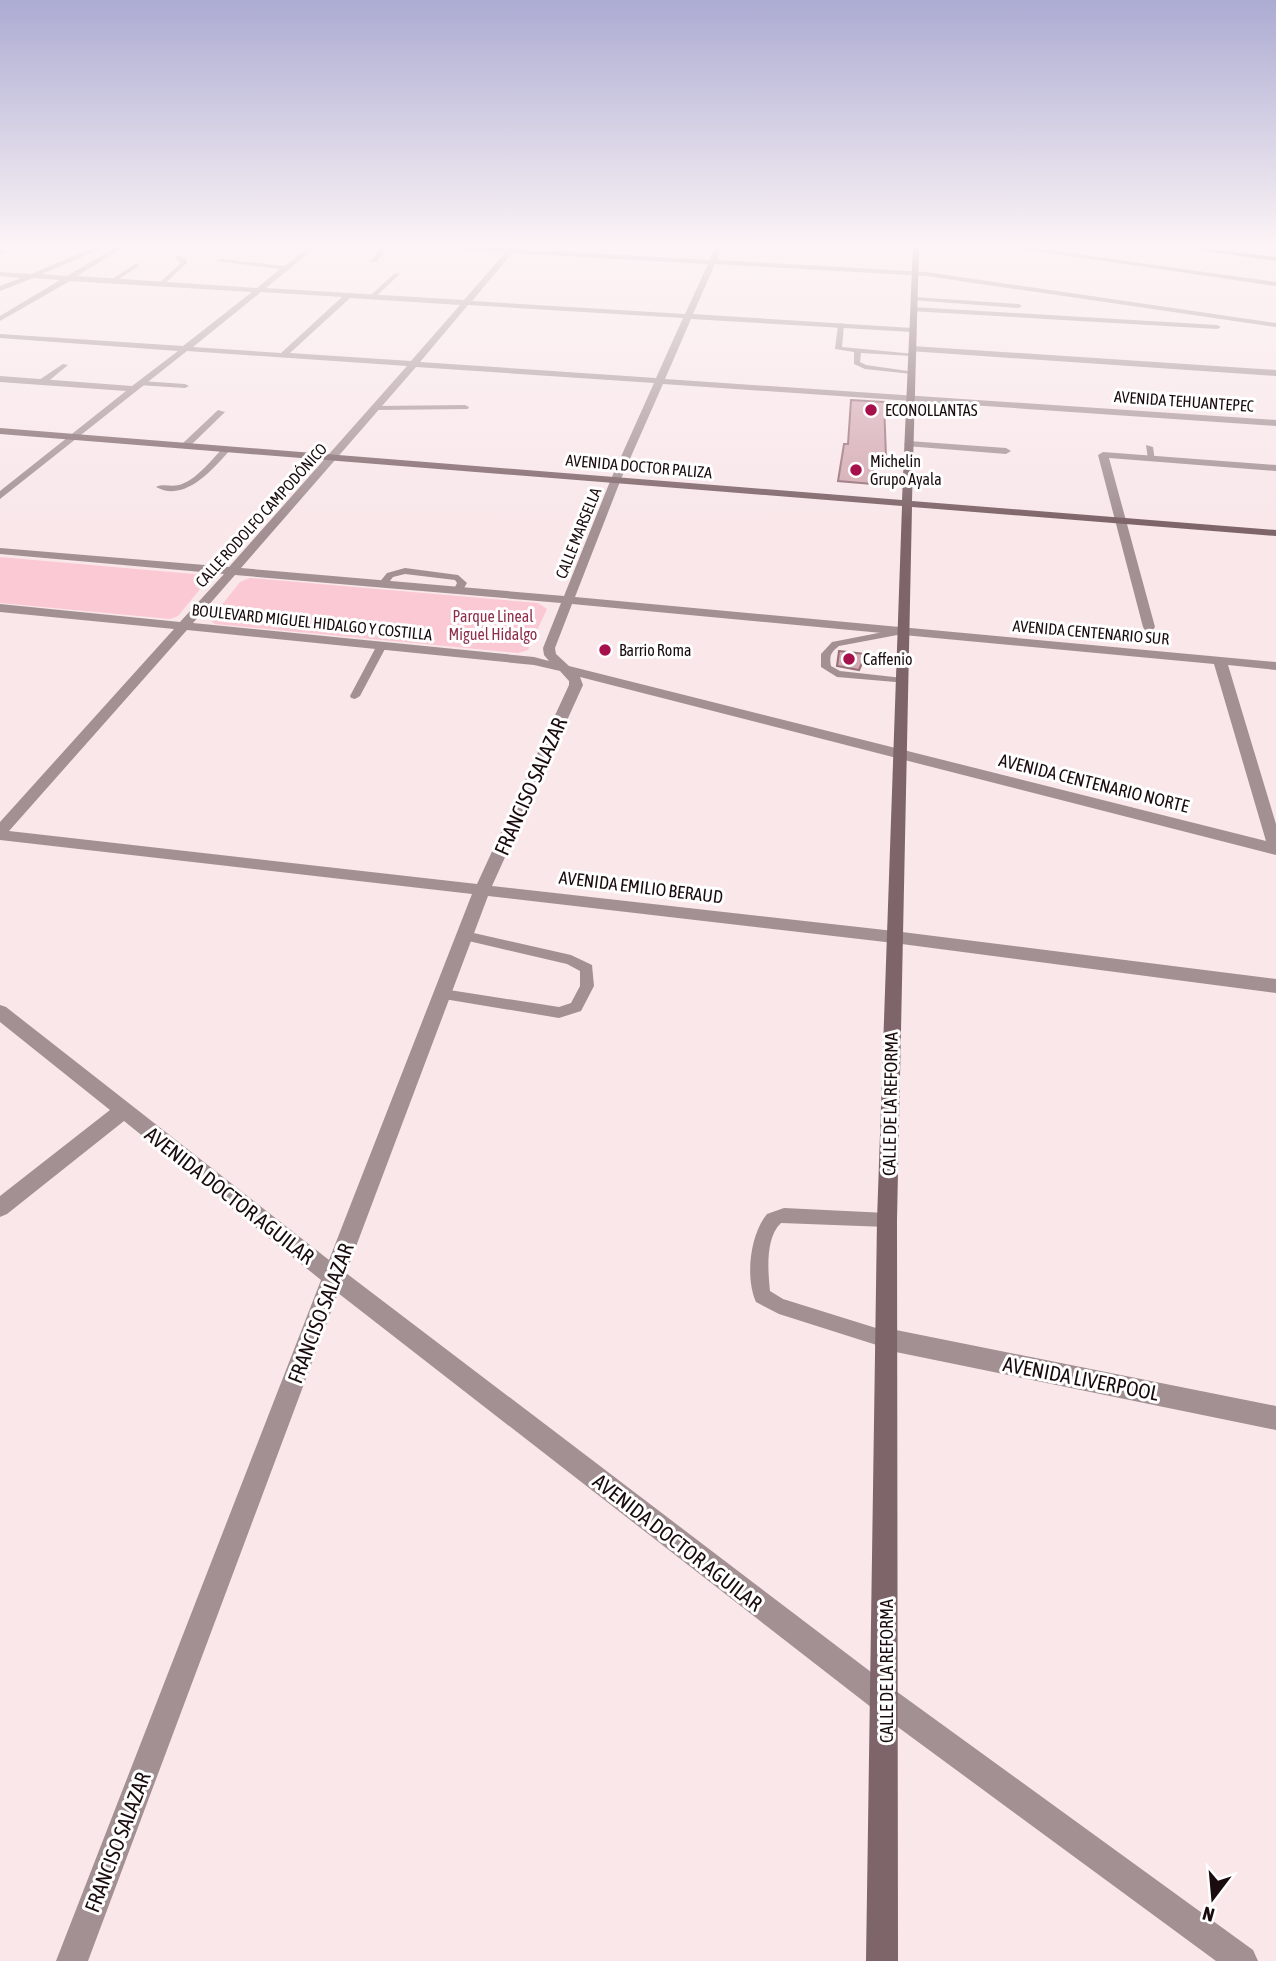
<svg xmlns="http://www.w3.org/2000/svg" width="1276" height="1961" font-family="'Asap Condensed',sans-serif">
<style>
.green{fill:#fbc9d3}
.building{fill:#d3a9b1;stroke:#967077;stroke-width:2}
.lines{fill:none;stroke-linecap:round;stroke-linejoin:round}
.lane{fill:#a39093;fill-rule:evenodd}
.street{fill:#a39093;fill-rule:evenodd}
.secondary{fill:#7e6569;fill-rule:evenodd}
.poi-dot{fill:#a6114c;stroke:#fff;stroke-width:2.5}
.labels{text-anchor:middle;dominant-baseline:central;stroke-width:6;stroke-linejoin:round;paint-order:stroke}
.far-street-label{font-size:16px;fill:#190b0e;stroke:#fff}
.far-poi-label{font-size:16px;fill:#190b0e;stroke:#fff;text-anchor:start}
.far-park-label{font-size:16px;fill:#902f4c;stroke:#fff}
.street-label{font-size:18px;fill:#190b0e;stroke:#fff}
.near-street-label{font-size:21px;fill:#190b0e;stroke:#fff}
</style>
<rect width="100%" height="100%" fill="#f9e7ea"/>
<!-- green -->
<path class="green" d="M0,557L205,575L209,578L178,616L170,619L0,603Z
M250,578L538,603L547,609L528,650L518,653L215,624L210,620L240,582Z"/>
<!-- building -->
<path class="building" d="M851,400L884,402L886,458L874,457L872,484L838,481L844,444H848Z
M839,651L866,654L859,670L837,666Z"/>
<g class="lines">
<!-- lane -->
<path class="lane" d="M0,250L6,252L7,253L0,254Z
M178,255L185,258L187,263L163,285H159V283L181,263L175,257Z
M137,263L139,266L114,282L109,281Z
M395,273L400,274L375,297H371V295Z
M914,297L1019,304L1022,306L1019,308L912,300Z
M841,323L844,325L842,347L915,354L912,356L861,353L860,362L866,365L915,372L912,374L865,369L854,364V352L835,349L838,325Z
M63,364L68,365L45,384H39V380Z
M141,381L185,384L189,386L185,388L138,385Z
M465,405L469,407L468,409L375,410L371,408L375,406Z
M218,410L225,412L188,448H182V444Z
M1146,445L1153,447L1155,461L1148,459Z
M224,447L231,449C213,469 185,503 156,487C164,483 173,488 182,484C198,478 212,459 224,447Z
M405,568L458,575L467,583L461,593L458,594L453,591L457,583L455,580L405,574L393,577L386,586L378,584L387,573Z
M904,628L909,631L908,633L839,646C831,652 829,656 831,666L840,671L903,678L907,679V683L837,677L821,667V654L832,642Z
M381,644L386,647L360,696L355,699L351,698L350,696L376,647Z
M465,931L571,955L592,965L594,986L581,1011L559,1018L438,998L436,994L438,990L443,989L559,1007L571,1003L580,986V971L567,964L460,939L458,936L460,933Z
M784,1208L887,1213L893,1215L895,1220L893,1225L887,1227L781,1223C765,1238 768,1271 770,1291L783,1299L892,1333L895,1339L892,1345L886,1348L779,1314L756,1302C745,1277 750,1235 767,1214Z"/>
<!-- street -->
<path class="street" d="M96,247H105L42,274L67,276L116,247H124L77,276L257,288L280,269L216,261L220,259L285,266L309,247H316L266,288L464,300L505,253L435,247H517L516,249L710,260L715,247H722L717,260L926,272L1276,323V327L926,276L715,264L693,314L912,328L916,330L912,332L691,319L665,379L1276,420V426L663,384L621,479L575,597L1276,662V670L1228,665L1276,824V855L580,677L583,685L492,886L894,931L1276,979V993L894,943L488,896L346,1273L896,1691L1253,1950L1258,1961H1216L876,1711L338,1293L88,1961H56L321,1280L124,1121L7,1214L0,1217V1196L110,1110L0,1022V1005L6,1007L329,1260L472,894L0,840V822L174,629L0,612V604L180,622L224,574L0,554V548L229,567L407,366L187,351L0,499V491L126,391L0,382V376L132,386L178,351L0,338V334L183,346L252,292L70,281L0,321V316L60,280L33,278L0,291V286L21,278L0,276V272L31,274ZM512,253L708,264L685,314L472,301ZM261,292L342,297L281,353L193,347ZM350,298L460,305L411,361L290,353ZM468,305L683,318L656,378L420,362ZM416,367L654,383L611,479L564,596L241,568ZM235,575L561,603L543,648L544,655L549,661L534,657L193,623ZM572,604L1214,664L1266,841L569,666L556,654L555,648ZM187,630L534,665L560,671L569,681V685L477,884L9,831Z
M382,247H389L376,262H370Z
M1008,247H1027L1276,282V286Z
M913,307L1217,325L1221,327L1217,329L910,311Z
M912,346L1276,370V376L909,351Z
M909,441L1006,448L1011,451L1006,454L906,446L904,444Z
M1103,452L1276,465V471L1109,458L1155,627L1153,630H1145L1143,627L1098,455Z
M886,1328L1276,1406V1430L886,1350L878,1347L875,1339L878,1331Z"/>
<!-- secondary -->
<path class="secondary" d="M913,247H919L912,501L1276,530V536L912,507L897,1220L898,1961H866L877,1220L902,506L0,434V428L902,500Z
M1191,247L1276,257V261L1194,249Z"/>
</g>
<!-- sky -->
<linearGradient id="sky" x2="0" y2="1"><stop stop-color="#acabd2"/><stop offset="0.47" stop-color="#fcf4f6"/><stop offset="1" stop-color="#fcf4f6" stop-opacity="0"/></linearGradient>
<rect width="1276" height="522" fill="url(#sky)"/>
<!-- markers -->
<g class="poi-dot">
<circle cx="871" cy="410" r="7"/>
<circle cx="856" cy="470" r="7"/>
<circle cx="605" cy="650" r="7"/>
<circle cx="849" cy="659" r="7"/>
</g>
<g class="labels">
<!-- far-street labels -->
<g class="far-street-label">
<text transform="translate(1184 401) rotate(4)">AVENIDA TEHUANTEPEC</text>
<text transform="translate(639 466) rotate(5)">AVENIDA DOCTOR PALIZA</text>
<text transform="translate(261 515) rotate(-48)">CALLE RODOLFO CAMPODÓNICO</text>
<text transform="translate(578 533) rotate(-68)">CALLE MARSELLA</text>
<text transform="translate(312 622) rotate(6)">BOULEVARD MIGUEL HIDALGO Y COSTILLA</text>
<text transform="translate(1091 632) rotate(5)">AVENIDA CENTENARIO SUR</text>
</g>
<!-- far-poi labels -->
<g class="far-poi-label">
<text x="885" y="410">ECONOLLANTAS</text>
<text x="870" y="461">Michelin<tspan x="870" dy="18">Grupo Ayala</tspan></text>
<text x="619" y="650">Barrio Roma</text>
<text x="863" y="659">Caffenio</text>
</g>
<!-- far-park labels -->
<g class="far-park-label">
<text x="493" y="616">Parque Lineal<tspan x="493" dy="18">Miguel Hidalgo</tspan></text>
</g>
<!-- street labels -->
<g class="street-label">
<text transform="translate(1094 783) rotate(14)">AVENIDA CENTENARIO NORTE</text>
<text transform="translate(641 887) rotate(7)">AVENIDA EMILIO BERAUD</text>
<text transform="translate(890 1104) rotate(-89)">CALLE DE LA REFORMA</text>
<text transform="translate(886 1671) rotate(-90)">CALLE DE LA REFORMA</text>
</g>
<!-- near-street labels -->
<g class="near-street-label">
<text transform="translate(530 786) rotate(-66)">FRANCISO SALAZAR</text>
<text transform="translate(230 1195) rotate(38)">AVENIDA DOCTOR AGUILAR</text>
<text transform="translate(320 1313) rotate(-69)">FRANCISO SALAZAR</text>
<text transform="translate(1081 1378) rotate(11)">AVENIDA LIVERPOOL</text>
<text transform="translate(678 1542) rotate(38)">AVENIDA DOCTOR AGUILAR</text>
<text transform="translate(117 1842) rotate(-69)">FRANCISO SALAZAR</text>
</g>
</g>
<!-- north arrow -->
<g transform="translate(1213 1898) rotate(196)" stroke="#ffffff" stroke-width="5" paint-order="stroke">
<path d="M0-5L12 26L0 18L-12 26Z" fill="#190b0e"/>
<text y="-10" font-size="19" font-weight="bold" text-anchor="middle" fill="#190b0e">N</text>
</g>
</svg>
